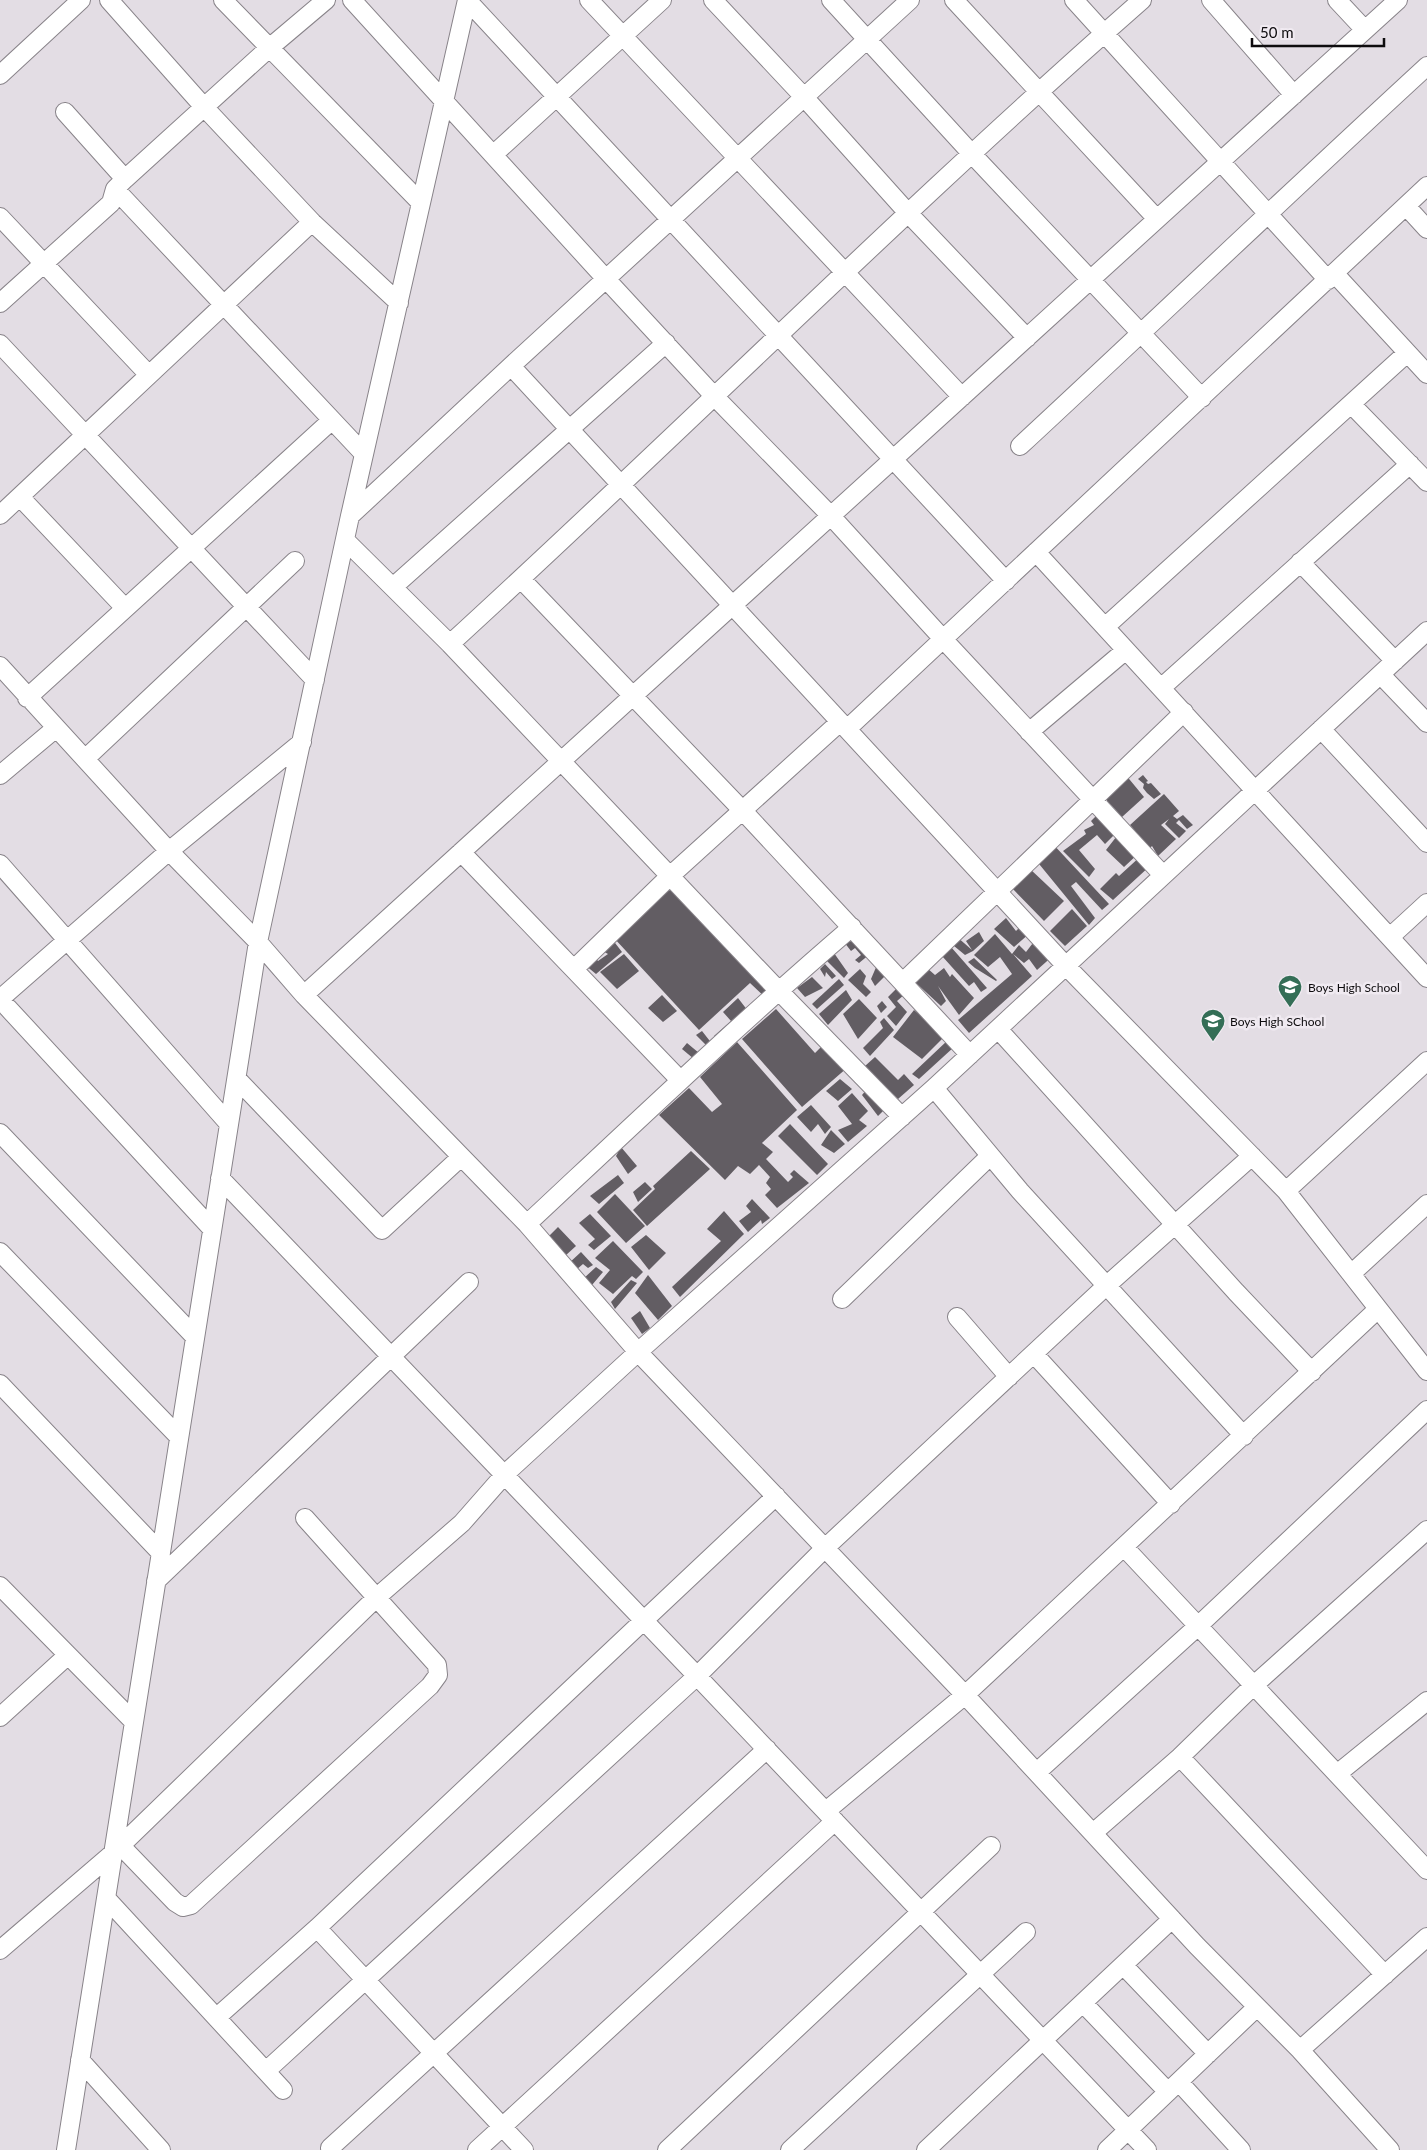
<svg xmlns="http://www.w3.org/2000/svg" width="1427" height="2150" font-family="Lato,sans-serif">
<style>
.building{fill:#625d63}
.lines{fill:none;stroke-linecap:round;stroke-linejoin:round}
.minor-casing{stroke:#888389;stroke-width:20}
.minor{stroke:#fff;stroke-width:18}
.labels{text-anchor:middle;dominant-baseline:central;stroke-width:5;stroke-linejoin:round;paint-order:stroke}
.poi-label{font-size:12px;fill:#0e0c0e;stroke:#f0eaf1;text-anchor:start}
</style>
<rect width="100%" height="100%" fill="#e3dde4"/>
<!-- building -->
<path class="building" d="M1125,774L1144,797L1122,817L1102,795Z
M1143,775L1148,781L1146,782L1148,784L1151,783L1161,794L1154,799L1147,793L1143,788L1144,784L1138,779Z
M1164,794L1179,811L1173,816L1177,819L1183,815L1193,825L1187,829L1179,820L1176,823L1186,831L1179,838L1165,824L1169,819L1161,825L1176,839L1158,856L1152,846L1150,848L1130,825Z
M1101,811L1119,830L1105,844L1097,835L1079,850L1095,869L1089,877L1063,851L1086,834L1084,830L1094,825L1091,821Z
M1120,832L1139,853L1124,867L1106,850Z
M1051,842L1109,904L1102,910L1076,882L1071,886L1095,918L1089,925L1035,859Z
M1142,855L1151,865L1113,900L1100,889L1116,873L1119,876Z
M1029,868L1064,901L1044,921L1011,887Z
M672,880L774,991L766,998L750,983L699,1030L614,938Z
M1072,909L1087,926L1065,946L1050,931Z
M1006,918L1016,931L1024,923L1030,933L1014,947L994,929Z
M979,932L984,941L973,951L965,955L948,941L956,936L972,950L966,941Z
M995,934L1012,954L1019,945L1026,952L1036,939L1055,954L1037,970L1029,959L1024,963L1013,954L1032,976L969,1033L958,1020L1012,974L1000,957L988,967L974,955Z
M852,936L870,954L859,963L855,960L861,955L855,948L851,951L844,942Z
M612,939L622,952L596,974L585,965L594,956L598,961L608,954L601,950Z
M951,947L987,988L981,992L974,982L969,986L942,956Z
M834,953L848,973L844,978L826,960Z
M624,954L639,971L617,989L600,972Z
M974,958L997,980L996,981L975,968L968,962Z
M825,964L836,976L832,979L826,972L825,977L820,969Z
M877,965L887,974L875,986L871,979Z
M927,968L935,975L944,968L950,977L952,974L974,998L959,1015L938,986L946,1001L941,1006L915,982Z
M860,969L866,976L863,984L871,992L866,997L848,980Z
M812,977L823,988L805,997L797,988Z
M839,979L844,985L817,1009L812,1004Z
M899,986L905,994L897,1001L907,1012L896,1026L887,1016L896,1007L888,997Z
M846,990L852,1000L828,1025L819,1014Z
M662,995L677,1011L663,1022L648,1008Z
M738,998L748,1011L717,1040L714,1036L731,1021L723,1012Z
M859,999L877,1018L858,1039L843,1014Z
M882,1001L887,1007L881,1013L877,1006Z
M776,1009L815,1053L825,1043L848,1067L802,1107L742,1039Z
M914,1010L945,1036L922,1059L893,1037Z
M884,1018L894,1030L870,1056L863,1048L883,1028L880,1022Z
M702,1031L713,1045L708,1047L696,1035Z
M948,1040L954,1047L919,1079L912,1074Z
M737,1042L797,1110L762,1143L773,1152L766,1159L788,1182L793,1177L790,1174L794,1170L809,1183L777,1208L765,1195L771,1189L766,1183L770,1177L759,1165L750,1174L738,1166L725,1180L659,1115L689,1088L712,1112L722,1104L700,1077Z
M687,1043L699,1053L694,1059L682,1049Z
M875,1057L898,1080L904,1074L914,1085L898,1099L865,1066Z
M840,1079L852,1089L838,1101L826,1091Z
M868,1088L887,1107L878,1116L862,1095Z
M852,1093L868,1111L859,1120L867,1126L848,1142L838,1130L852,1124L838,1106Z
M811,1105L831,1127L825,1134L818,1124L811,1132L797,1117Z
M790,1124L828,1164L817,1175L778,1136Z
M831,1130L845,1144L834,1153L821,1145Z
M621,1147L637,1166L628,1174L616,1156Z
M691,1151L710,1169L647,1226L633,1210L655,1189L653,1186Z
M618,1175L624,1183L599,1204L590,1196Z
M645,1182L652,1189L638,1202L633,1192Z
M615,1194L645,1226L626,1243L597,1212Z
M752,1199L770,1218L762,1224L761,1220L748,1232L739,1221L751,1212L746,1206Z
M724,1211L744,1234L680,1297L672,1287L721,1241L707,1229Z
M590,1214L611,1236L594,1250L588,1245L595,1239L579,1223Z
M558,1227L576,1246L565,1256L547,1238Z
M646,1235L666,1253L649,1270L631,1247Z
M613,1241L643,1272L636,1279L632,1276L613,1294L599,1283L610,1270L595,1258Z
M581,1252L593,1265L588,1268L583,1264L576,1270L568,1264Z
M596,1267L603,1272L592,1285L583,1279Z
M648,1275L672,1306L658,1320L635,1293Z
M631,1280L637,1283L615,1309L611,1302Z
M640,1311L650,1328L642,1334L631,1318Z"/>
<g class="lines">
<defs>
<path id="minor" d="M109,0L204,107L312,222L399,303
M223,0L421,203
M352,0L606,279L715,397L831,516L943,639L1163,875
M467,0L1006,581
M589,0L962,397
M713,0L804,97L908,213L1027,338
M831,0L971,153L1202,398
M954,0L1157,219
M1074,0L1328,280
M1211,0L1294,95
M1337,0L1365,30
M0,75L81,0
M65,112L125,179
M493,155L662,0
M115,189L364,454
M1406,206L1427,229
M0,217L149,375
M1335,274L1427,374
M0,303L111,203L115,189L125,179L268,49L326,0
M0,344L315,680
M511,366L1066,966L1286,1191L1427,1371
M1351,404L1427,482
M1020,446C1156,320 1290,192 1427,66
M20,497L125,608
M0,515L312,222
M350,516L511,366L910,0
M345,540L450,644L778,990L902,1117
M1036,552L1427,978
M1300,562L1395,661
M521,579L743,811L970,1055
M393,587L666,343
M1105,627L1407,353
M450,644C683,431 905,208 1142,0
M0,666L169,851L258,942L304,995L527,1224L638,1352L965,1695L1197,1946L1300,2050L1390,2150
M1381,675L1427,723
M1161,688L1410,464
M27,698L332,420
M847,729L1427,186
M1321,729L1427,843
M1029,732L1126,650
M86,758L295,561
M0,775L56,728
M461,852L680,1080
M0,864L229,1124
M1390,937L1427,903
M574,969L670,876L840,722
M903,982L1184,712
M304,995L1398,0
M0,999L169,851L302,742
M8,1008L212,1229
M998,1029L1236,1292L1312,1372
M237,1079L382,1230L461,1157
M934,1088L1020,1191L1244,1436
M0,1133L195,1337
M220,1178L697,1676L1147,2150
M1286,1191L1427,1061
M527,1224C634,1124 740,1023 852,927
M0,1252L179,1437
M1351,1274L1427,1204
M842,1299L990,1156
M957,1317L1009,1377
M1034,1354L1171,1504
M0,1384L161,1553
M1124,1547L1427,1870
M156,1581L469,1282
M0,1586L134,1722
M0,1717L68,1655
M1180,1757L1385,1975
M1037,1772L1198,1626L1427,1410
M1337,1774L1427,1701
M826,1811L965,1695L1378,1309
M1093,1833L1180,1757L1253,1686L1427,1530
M121,1846L175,1902L183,1907L191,1905L430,1686L438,1675L437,1665L305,1518
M106,1898L283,2090
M317,1928L524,2150
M0,1950L113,1853L377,1597L462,1523L505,1474L638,1352L934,1088L1427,631
M1123,1965L1208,2054
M1083,2003L1168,2092
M217,2017L317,1928L776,1496
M1300,2050L1427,1937
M80,2060L161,2150
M266,2071L697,1676L825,1548L1106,1286L1252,1156
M1179,2082L1241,2150
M330,2148L767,1749
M66,2150L258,942L350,516L467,0
M477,2150L835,1821
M667,2150L991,1846
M790,2150L1026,1932
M926,2150L1172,1919
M1107,2150L1257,2007"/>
</defs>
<!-- minor casing -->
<use href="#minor" class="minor-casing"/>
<!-- minor -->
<use href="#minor" class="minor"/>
</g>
<!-- icons -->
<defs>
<symbol id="university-pin" viewBox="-11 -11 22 30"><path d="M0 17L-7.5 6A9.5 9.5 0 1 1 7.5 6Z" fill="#346e56" stroke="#f0eaf1"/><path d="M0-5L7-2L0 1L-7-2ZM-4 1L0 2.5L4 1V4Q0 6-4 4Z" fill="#fff"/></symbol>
<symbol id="school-pin" viewBox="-11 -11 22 30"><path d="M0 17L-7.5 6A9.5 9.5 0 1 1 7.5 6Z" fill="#346e56" stroke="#f0eaf1"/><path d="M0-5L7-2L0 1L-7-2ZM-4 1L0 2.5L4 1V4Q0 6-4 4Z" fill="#fff"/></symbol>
</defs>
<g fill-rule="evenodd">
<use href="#university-pin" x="1276" y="973" width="28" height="38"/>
<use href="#school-pin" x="1199" y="1007" width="28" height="38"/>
</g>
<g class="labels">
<!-- poi labels -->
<g class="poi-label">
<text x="1308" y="987">Boys High School</text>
<text x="1230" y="1021">Boys High SChool</text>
</g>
</g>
<!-- scale -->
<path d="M1252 38v8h132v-8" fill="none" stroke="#0e0c0e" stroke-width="2.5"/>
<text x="1260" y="38" font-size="15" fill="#0e0c0e" stroke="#f0eaf1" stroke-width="4" paint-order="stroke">50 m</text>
</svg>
